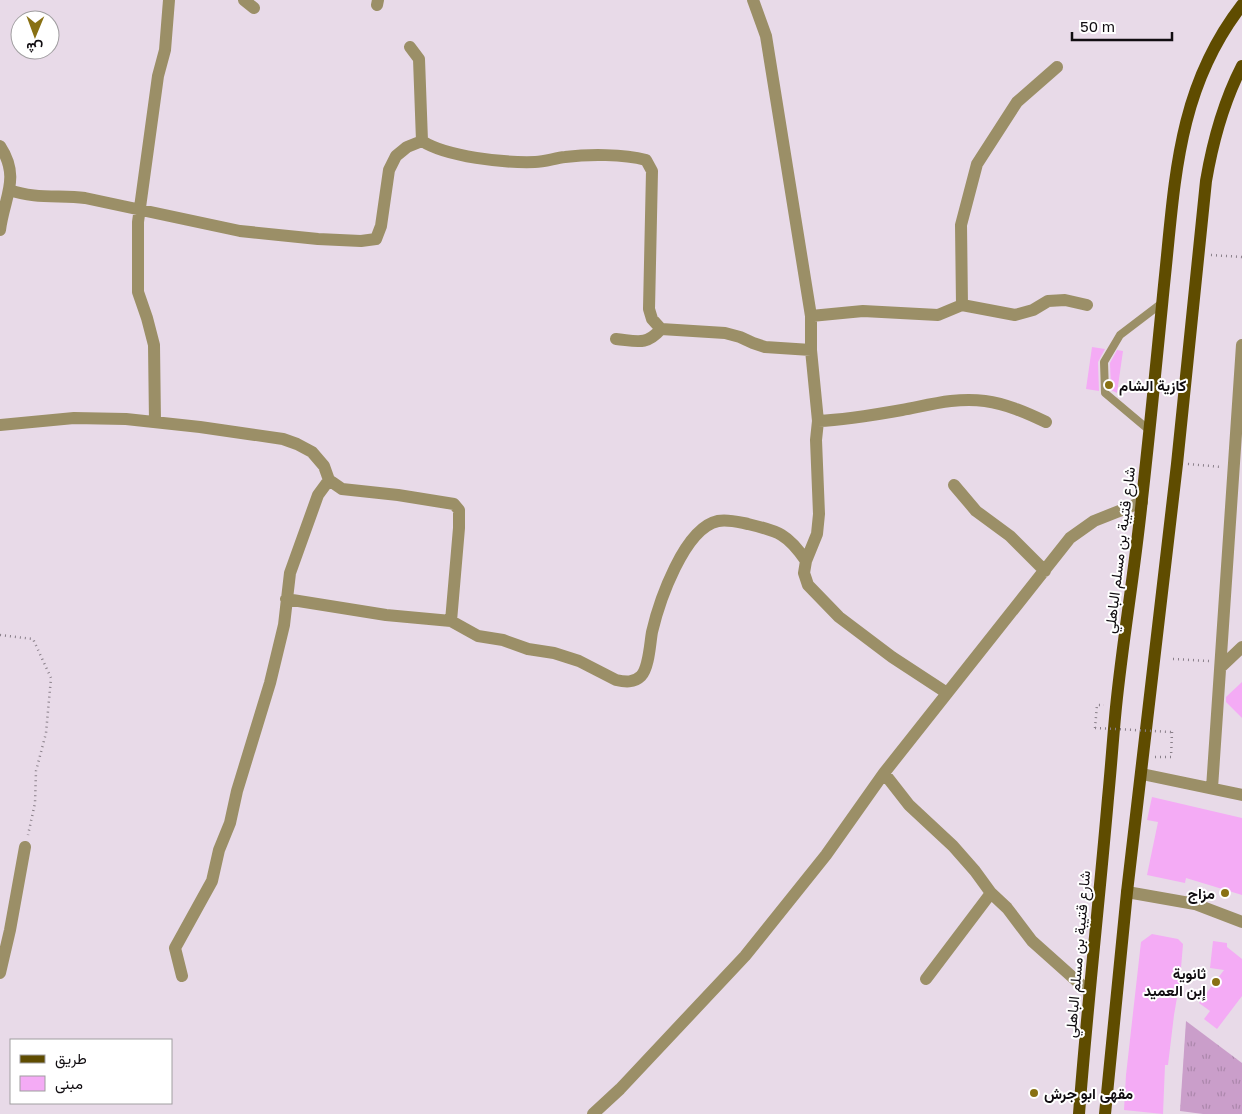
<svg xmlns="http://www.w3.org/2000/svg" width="1242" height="1114" font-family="'Golos Text',Vazirmatn,sans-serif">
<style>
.grass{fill:url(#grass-tufts)}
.building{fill:#f4abf5}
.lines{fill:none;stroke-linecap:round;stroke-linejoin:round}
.path{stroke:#897f89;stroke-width:2.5;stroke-dasharray:1 4;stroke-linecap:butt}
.lane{stroke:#9b8f67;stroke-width:8}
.street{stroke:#9b8f67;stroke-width:12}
.primary{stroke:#5f4c00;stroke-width:12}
.path-bridge{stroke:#897f89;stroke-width:2.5;stroke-dasharray:1 4;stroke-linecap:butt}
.poi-dot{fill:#897113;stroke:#fff;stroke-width:2}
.labels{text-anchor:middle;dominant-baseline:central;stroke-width:4;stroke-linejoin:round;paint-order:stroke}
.poi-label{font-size:15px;font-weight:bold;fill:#110d11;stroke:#fff;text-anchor:start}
.street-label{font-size:15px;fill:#110d11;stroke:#fff}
</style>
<defs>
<pattern id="grass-tufts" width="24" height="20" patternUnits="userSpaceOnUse" patternTransform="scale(1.25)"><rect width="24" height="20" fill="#ca9eca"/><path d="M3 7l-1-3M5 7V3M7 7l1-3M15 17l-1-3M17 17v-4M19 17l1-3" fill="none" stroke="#ac87ac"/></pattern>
</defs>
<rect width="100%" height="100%" fill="#e8dae8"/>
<!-- grass -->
<path class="grass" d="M1186,1021L1242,1063V1114H1203L1180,1111Z"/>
<!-- building -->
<path class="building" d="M1092,347L1105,349L1098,362L1099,391L1086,389Z
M1117,350L1123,351L1117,393L1111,390L1110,363Z
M1242,682V718L1226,702V697Z
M1152,797L1242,818V895L1186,878L1185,883L1147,875L1158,822L1147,820Z
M1152,934L1178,939L1183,944L1180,980L1174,1015L1168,1065H1165L1163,1114L1124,1110L1126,1075L1141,942Z
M1213,941L1227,943V947L1242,959V996L1217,1029L1204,1019L1210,1011L1199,1003L1224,970L1210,968Z"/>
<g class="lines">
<!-- path -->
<path class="path" d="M1211,255L1242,257
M1188,464L1222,467
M0,635L33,639L51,678L46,733L36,771L35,803L28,835
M1173,659L1209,661
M1095,728L1097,705H1104
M1155,757H1171L1172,732"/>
<!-- lane -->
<path class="lane" d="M1149,430L1105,393L1104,362L1120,335L1162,303"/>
<!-- street -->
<path class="street" d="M244,0L254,8
M753,0L766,36L811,316V350L818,421L816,440L819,514L817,534L806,561L804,573L808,585L839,617L892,657L947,693
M377,5L378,0
M410,47L419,59L422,141
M422,141C447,157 504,163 535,162C545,162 555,158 565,157C589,154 623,154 646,160L652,171L649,309L652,319L661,329L725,333L740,337L753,343L765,347L811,350
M0,146C21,178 4,197 0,230
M10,190C34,199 60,195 85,198L240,231L318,239L361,241L376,239L381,226L389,170L396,156L407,147L422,141
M962,305L1015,315L1033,310L1048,301L1065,300L1087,305
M811,316L863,311L938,315L962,305L961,225L977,164L1017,102L1057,67
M616,339C637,341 646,346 661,329
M818,421C846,420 874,415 902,410C929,405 956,397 985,401C1007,404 1027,413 1046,422
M155,422L154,345L147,318L138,292V222L158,76L165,50L169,0
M0,425L74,418L126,419L200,427L283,439L297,444L312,452L324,466L329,480L342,489L398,495L454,504L459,510V528L451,621
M954,485L976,511L1010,536L1045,571
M286,599L386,615L451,621L478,636L503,640L528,649L554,653L579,661L616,680C625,682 634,683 641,676C649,668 650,643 652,632C659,602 684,528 718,521C728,519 738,522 748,524C778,531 788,534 806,561
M1221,667L1242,647
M884,773L909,805L953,846L975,871L991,893L1007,908L1032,941L1088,991
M1142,774L1242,795
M1212,788L1242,345
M1127,892L1195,904L1242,922
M0,973L10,930L25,847
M182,976L175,948L212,881L219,850L230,823L237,791L270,683L284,625L290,573L318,495L329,480
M926,979L991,893
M593,1114L620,1089L745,956L826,855L884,773L1070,538L1094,521L1142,502"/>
<!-- primary -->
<path class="primary" d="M1079,1114C1087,1008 1099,903 1108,798C1111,768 1113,737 1116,707C1123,638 1135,569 1142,499C1150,428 1157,356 1164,285C1175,183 1176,90 1242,5
M1105,1114L1127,892L1177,464L1206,181C1213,140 1223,103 1242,66"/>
<!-- path-bridge -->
<path class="path-bridge" d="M1095,728L1172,732"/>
</g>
<!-- markers -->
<g class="poi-dot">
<circle cx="1109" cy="385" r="5"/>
<circle cx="1225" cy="893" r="5"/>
<circle cx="1216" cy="982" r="5"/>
<circle cx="1034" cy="1093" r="5"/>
</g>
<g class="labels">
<!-- poi labels -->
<g class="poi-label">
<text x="1119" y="385">كازية الشام</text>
<text x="1215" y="893" text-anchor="end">مزاج</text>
<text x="1206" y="973" text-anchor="end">ثانوية<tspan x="1206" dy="17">إبن العميد</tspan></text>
<text x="1044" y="1093">مقهى ابو جرش</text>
</g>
<!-- street labels -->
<g class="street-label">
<text transform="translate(1119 550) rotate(-83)">شارع قتيبة بن مسلم الباهلي</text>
<text transform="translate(1077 954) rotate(-85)">شارع قتيبة بن مسلم الباهلي</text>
</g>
</g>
<!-- legend -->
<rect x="10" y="1039" width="162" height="65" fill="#ffffff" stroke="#a09ea0"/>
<rect x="20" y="1055" width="25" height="8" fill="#5f4c00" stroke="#a09ea0"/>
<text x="55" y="1064" font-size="15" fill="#110d11">طريق</text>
<rect x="20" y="1076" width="25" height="15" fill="#f4abf5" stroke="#a09ea0"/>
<text x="55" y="1089" font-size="15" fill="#110d11">مبنى</text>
<!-- north arrow -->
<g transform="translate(35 35) rotate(181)"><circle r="24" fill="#ffffff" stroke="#a09ea0"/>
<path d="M0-4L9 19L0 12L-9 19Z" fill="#897113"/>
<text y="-8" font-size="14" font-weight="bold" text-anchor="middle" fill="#110d11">ش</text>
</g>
<!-- scale -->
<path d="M1072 32v8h100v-8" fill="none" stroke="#110d11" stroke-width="2.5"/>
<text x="1080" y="32" font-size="15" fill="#110d11" stroke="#ffffff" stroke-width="4" paint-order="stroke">50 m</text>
</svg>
